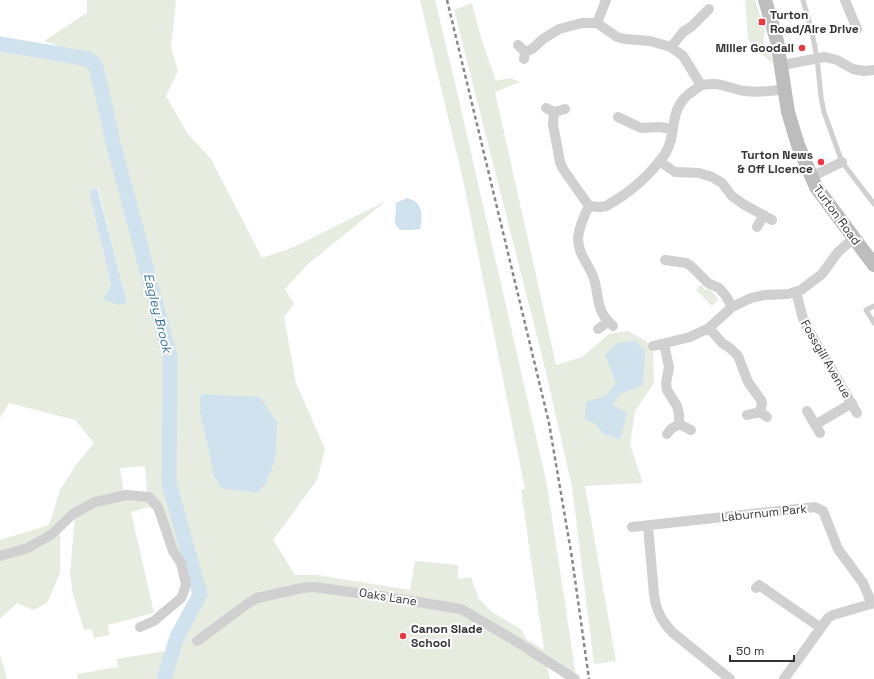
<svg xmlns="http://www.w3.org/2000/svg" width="874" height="679" font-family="'Space Grotesk',sans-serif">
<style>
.green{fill:#e6ecdf;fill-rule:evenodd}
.water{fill:#cfe2ee}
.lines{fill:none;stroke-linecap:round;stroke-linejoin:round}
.river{stroke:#cfe2ee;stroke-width:15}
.lane{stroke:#d0d0d0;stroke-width:5}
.street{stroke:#d0d0d0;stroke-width:10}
.secondary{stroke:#bdbdbd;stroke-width:14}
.rail{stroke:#888;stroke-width:2.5;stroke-dasharray:4 3;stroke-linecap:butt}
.poi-dot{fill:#e63946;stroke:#fff;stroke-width:1.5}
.labels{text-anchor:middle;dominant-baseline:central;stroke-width:4;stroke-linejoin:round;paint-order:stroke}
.poi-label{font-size:12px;font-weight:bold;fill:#333;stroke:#fff;text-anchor:start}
.street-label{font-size:12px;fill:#333;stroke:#fff}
.water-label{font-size:13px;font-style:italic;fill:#3f7597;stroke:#fff}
</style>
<rect width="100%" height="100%" fill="#fff"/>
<!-- green -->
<path class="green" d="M87,0H176L171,47L178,71L166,96L188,134L211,159L262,258L294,247L386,201L308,264L285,289L294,304L284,317L296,383L325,449L317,480L273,540L295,575H317L410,590L415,561L458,565V579L471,577L479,599L492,612L522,630L526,639L544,650L521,490L525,489L464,184L420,0H435L458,96L547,485L576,676L546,663L550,679H165L169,660L163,679H78L77,674L118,667L116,659L172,650L177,637L200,594L195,574L173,551L147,491L145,466L120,468L124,493L91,500L60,527V573L47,603L33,610L17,603L0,619V540L49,525L60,490L76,465L94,443L75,420L9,403L0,418V49L92,64L110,145L167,345L120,143L97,59L44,41L87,13ZM97,187L98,188L127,303L103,299L111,285L89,191ZM199,408L221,488L214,476Z
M745,0H755L765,30L763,42L770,53L773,64L750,44L748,38Z
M472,3L482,41L496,81L510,78L520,82L495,92L556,365L582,357L609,334L628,331L646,341L653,353L654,383L635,411L630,445L643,483L585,486L616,661L594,664L572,487L545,368L454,10Z
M701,285L706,290L708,288L719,299L712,306L696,290Z
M145,498L156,511L149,507L131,512L154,613L108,625L109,635L94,638L92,629L84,630L73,594L70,573L75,517L92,508L122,500Z
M0,654L7,679H0Z"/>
<!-- water -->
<path class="water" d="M97,187L127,303L118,305L103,299L111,285L89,191Z
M407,198C423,202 423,214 420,229L413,230H400L395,224L396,203Z
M636,341L645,351L643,385L620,394L612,404L627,413L620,439L603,434L595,423L585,420L586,402L606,396L616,383L605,355L617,343Z
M201,394L260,397L277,423L275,461L264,486L256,493L221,488L214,476L199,408Z"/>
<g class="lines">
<!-- river -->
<path class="river" d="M0,44L88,59L94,63L97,71L114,146L170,357L169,484L200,594L177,637L164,679"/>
<!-- lane -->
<path class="lane" d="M803,0L812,32L817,58L821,97L824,112L842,162L874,204
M874,306L866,310L874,323"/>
<!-- street -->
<path class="street" d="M845,0L857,29
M597,23L606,0
M518,45L525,52L524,59
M671,47L683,32L692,26L709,9
M525,52L532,49L543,39L559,29L582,23H597L617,37L625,39L650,41L671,47L683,56L701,85
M782,65L825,57L837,60L853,69L864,71L874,70
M546,108L554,112L565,109
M554,112L553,124L560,162L563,169L589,206
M618,117L641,128L659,127L672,129
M659,161L675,172L699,173L712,177L722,183L732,196L743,204L772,220
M811,177L842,162
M589,206L600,207L606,206C628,194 650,175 665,154C679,132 666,109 693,91C696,89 699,86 703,85C719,81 730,89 745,91C758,93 771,91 785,89
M589,206C584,216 579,227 578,238C578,255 589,264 594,279C600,299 595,310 613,326
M757,227L764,215
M665,260L686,263L691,266L708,283L719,288L726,296L732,307
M796,292L804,322L857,413
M709,328L722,343L730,348L738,356L748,382L761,400L762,403L760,412
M598,329L608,322
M664,344L669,367L666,383L667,390L677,406L679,414V424
M653,346L690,337L709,328L732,307L751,298L764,295L788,294L801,290L822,274L838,252L854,238
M807,411L820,433
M747,415L760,412L767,417
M815,425L852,403
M667,434L671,429L679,424L691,430
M648,526L654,594C656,610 661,620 672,632L730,679
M632,527L815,507L823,511L838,549L863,583L872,604
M0,556L28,548L52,534L73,514L95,502L127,495L149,497L158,507L173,551L181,563L186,584L184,591L181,598L154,621L140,627
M756,588L759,585L821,628
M197,641L250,602L257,598L302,588L314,587L387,597L461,609L514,640L575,679
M784,679L828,618L833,615L874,603"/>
<!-- secondary -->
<path class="secondary" d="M765,0L777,41L788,112L798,145L816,187L874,265"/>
<!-- rail -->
<path class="rail" d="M447,0L549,423L572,558L589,679"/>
</g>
<!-- markers -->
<g class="poi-dot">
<rect x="758" y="18" width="8" height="8" rx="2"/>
<circle cx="802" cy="48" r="4"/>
<circle cx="821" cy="162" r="4"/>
<circle cx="403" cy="636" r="4"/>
</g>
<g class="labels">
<!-- poi labels -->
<g class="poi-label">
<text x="770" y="15">Turton<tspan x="770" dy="14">Road/Aire Drive</tspan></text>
<text x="794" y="48" text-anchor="end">Miller Goodall</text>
<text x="813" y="155" text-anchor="end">Turton News<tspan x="813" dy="14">&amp; Off Licence</tspan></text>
<text x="411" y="629">Canon Slade<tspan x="411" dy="14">School</tspan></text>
</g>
<!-- street labels -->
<g class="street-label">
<text transform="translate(837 215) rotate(54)">Turton Road</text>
<text transform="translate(826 359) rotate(60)">Fossgill Avenue</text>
<text transform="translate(764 513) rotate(-6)">Laburnum Park</text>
<text transform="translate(388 597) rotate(9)">Oaks Lane</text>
</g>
<!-- water labels -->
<g class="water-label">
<text transform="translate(158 313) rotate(76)">Eagley Brook</text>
</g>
</g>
<!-- scale -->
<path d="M730 655v6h64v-6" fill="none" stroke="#333333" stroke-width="2"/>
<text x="736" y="655" font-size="12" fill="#333333" stroke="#ffffff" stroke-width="3" paint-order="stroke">50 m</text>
</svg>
